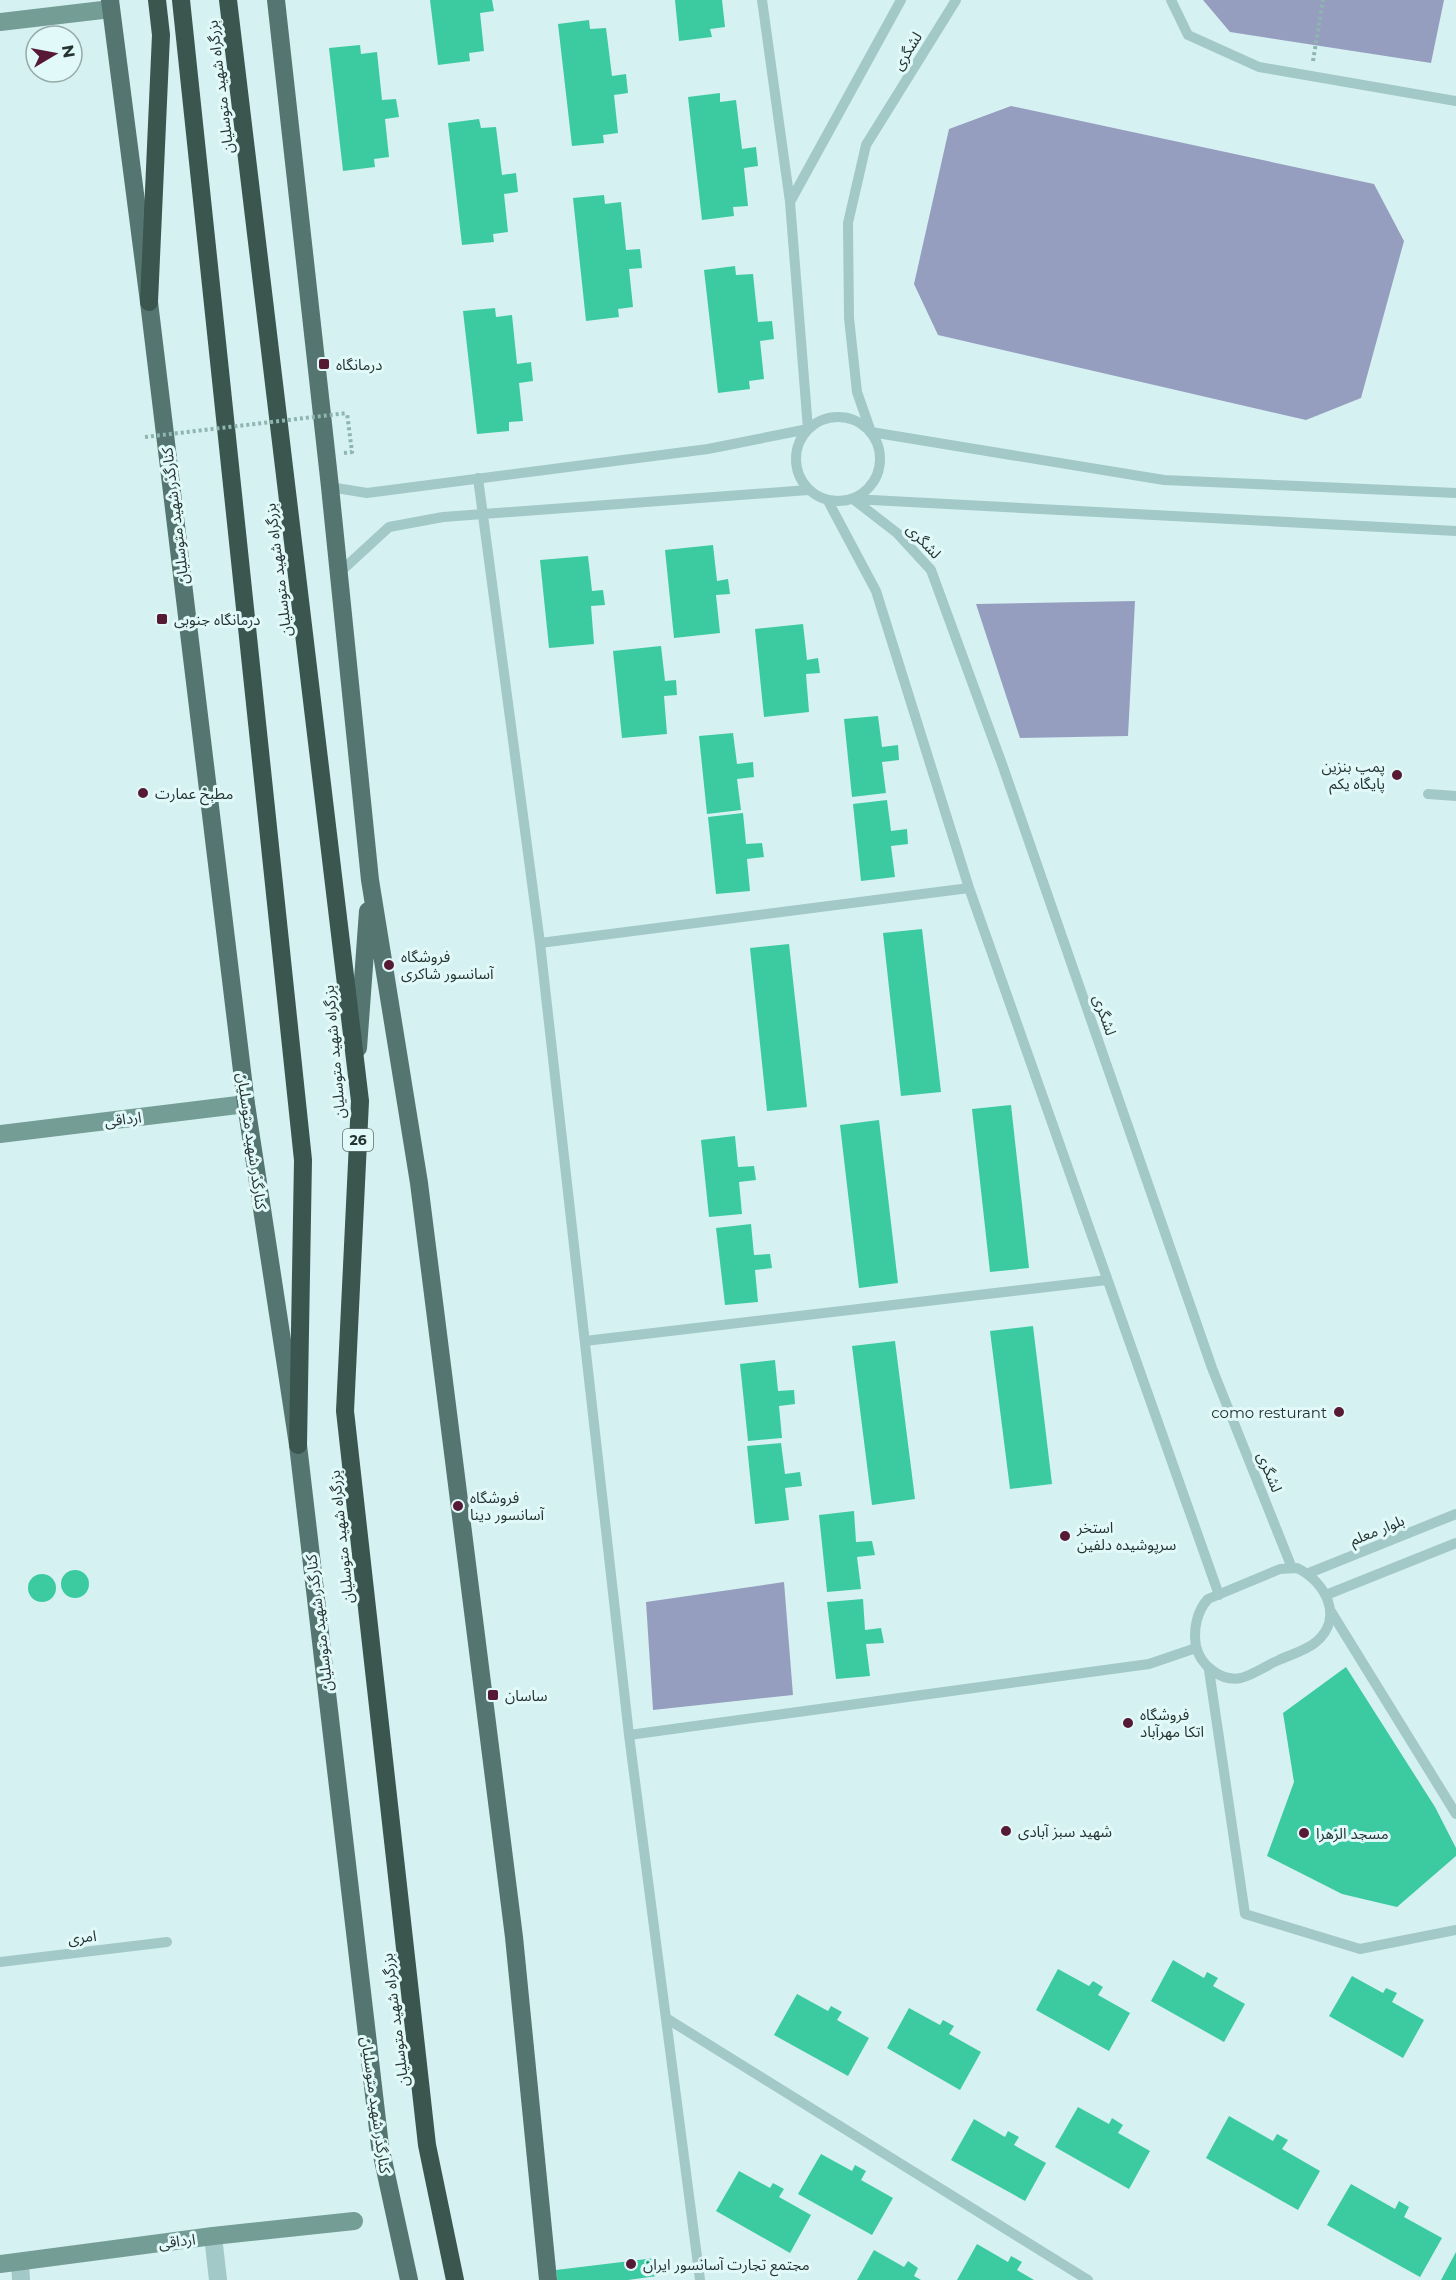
<svg xmlns="http://www.w3.org/2000/svg" width="1456" height="2280" font-family="Montserrat,'Noto Sans Arabic',sans-serif">
<style>
.green{fill:#969ec0}
.building{fill:#3ccaa1}
.lines{fill:none;stroke-linecap:round;stroke-linejoin:round}
.path{stroke:#8db5b1;stroke-width:4;stroke-dasharray:3 3;stroke-linecap:butt}
.lane{stroke:#a2c9c7;stroke-width:10}
.street{stroke:#a2c9c7;stroke-width:18}
.secondary{stroke:#749d96;stroke-width:18}
.primary{stroke:#557670;stroke-width:18}
.highway{stroke:#3b554f;stroke-width:18}
.path-bridge{stroke:#8db5b1;stroke-width:4;stroke-dasharray:3 3;stroke-linecap:butt}
.poi-dot{fill:#561a35;stroke:#e2f9f9;stroke-width:2}
.labels{text-anchor:middle;dominant-baseline:central;stroke-width:6;stroke-linejoin:round;paint-order:stroke}
.shield{fill:#e2f9f9;stroke:#5e6f6d;stroke-width:1.5}
.shield-label{font-size:14px;font-weight:bold;fill:#253431}
.street-label{font-size:15px;fill:#253431;stroke:#e2f9f9}
.poi-label{font-size:15px;fill:#253431;stroke:#e2f9f9;text-anchor:start}
</style>
<rect width="100%" height="100%" fill="#d6f1f1"/>
<!-- green -->
<path class="green" d="M1203,0H1444L1431,63L1230,32Z
M1011,106L1374,184L1404,241L1361,398L1306,420L938,335L914,284L949,129Z
M1135,601L1128,736L1020,738L976,604Z
M784,1582L793,1695L653,1710L646,1602Z"/>
<!-- building -->
<path class="building" d="M430,0H492L494,11L480,13L484,51L469,53L470,61L438,65Z
M675,0H722L725,27L710,29L712,37L679,41Z
M589,20L590,29L606,28L612,76L626,74L628,93L614,95L618,133L603,135L604,143L572,146L558,24Z
M360,45L361,54L377,52L382,100L396,99L399,117L385,119L389,157L374,159L375,167L343,171L329,48Z
M720,93V102L736,100L742,149L756,147L758,166L744,168L748,206L733,207L734,216L702,220L688,97Z
M479,119L481,128L496,127L502,175L516,173L518,192L504,194L508,232L493,234L494,242L462,245L448,123Z
M604,195L605,204L621,202L626,250L640,249L642,268L629,269L633,307L618,309L619,317L586,321L573,198Z
M735,266L736,275L753,274L758,322L772,321L774,339L760,341L764,379L749,381L750,389L718,393L704,270Z
M495,308L496,317L512,315L517,364L531,362L533,381L519,383L523,421L509,422V431L477,434L463,311Z
M713,545L717,581L728,579L730,594L716,595L720,633L674,638L665,550Z
M588,556L592,591L603,590L605,605L591,606L594,644L549,648L540,560Z
M803,624L807,660L818,658L820,673L806,674L809,712L764,717L755,629Z
M661,646L665,681L676,680L677,695L664,696L667,734L622,738L613,651Z
M878,716L882,747L898,745L899,760L882,762L886,793L852,797L844,719Z
M733,733L737,764L753,762L754,777L737,779L741,810L707,814L699,736Z
M887,800L891,831L907,829L908,844L891,846L895,877L861,881L853,804Z
M743,813L746,844L762,843L764,857L747,859L750,891L716,894L708,817Z
M922,929L941,1092L901,1096L883,933Z
M789,944L807,1107L767,1111L750,948Z
M1011,1105L1029,1268L990,1272L972,1109Z
M879,1120L898,1283L859,1288L840,1125Z
M735,1136L738,1167L754,1166L756,1180L739,1182L742,1214L709,1217L701,1140Z
M751,1224L754,1255L770,1254L772,1268L755,1270L758,1302L725,1305L716,1228Z
M1033,1326L1052,1484L1010,1489L990,1331Z
M895,1341L915,1499L872,1505L852,1346Z
M775,1360L778,1391L794,1390L795,1404L779,1406L782,1438L748,1441L740,1364Z
M781,1443L785,1474L800,1472L802,1486L785,1488L789,1520L755,1524L747,1446Z
M854,1511L856,1542L872,1541L875,1555L857,1557L861,1589L827,1592L819,1515Z
M61 1584a14 14 0 1 1 28 0a14 14 0 1 1-28 0Z
M28 1588a14 14 0 1 1 28 0a14 14 0 1 1-28 0Z
M863,1599L865,1630L881,1628L884,1643L866,1644L870,1676L836,1679L827,1602Z
M1346,1667L1435,1807L1456,1848V1856L1397,1907L1342,1894L1267,1856L1294,1782L1283,1713Z
M1173,1960L1204,1978L1207,1972L1218,1978L1213,1986L1245,2004L1224,2042L1151,2001Z
M1058,1969L1089,1986L1093,1981L1103,1987L1098,1995L1130,2013L1109,2051L1036,2010Z
M1352,1976L1383,1993L1386,1988L1397,1993L1392,2002L1424,2020L1403,2058L1329,2016Z
M797,1994L828,2011L831,2006L842,2012L837,2020L869,2038L848,2076L774,2035Z
M909,2008L940,2025L943,2020L954,2026L949,2034L981,2052L960,2090L887,2048Z
M1078,2107L1109,2124L1112,2118L1123,2125L1118,2133L1150,2151L1129,2189L1055,2147Z
M1229,2116L1273,2141L1277,2134L1288,2140L1282,2149L1320,2171L1298,2210L1206,2158Z
M974,2119L1005,2137L1008,2131L1019,2137L1014,2145L1046,2163L1025,2201L951,2160Z
M821,2154L852,2171L855,2165L866,2171L861,2180L893,2198L872,2235L798,2194Z
M739,2171L770,2188L773,2183L784,2189L779,2197L811,2215L790,2253L716,2211Z
M1351,2184L1395,2209L1399,2201L1409,2207L1404,2217L1442,2238L1420,2277L1327,2225Z
M977,2244L1008,2262L1011,2256L1022,2262L1017,2270L1034,2280H957Z
M874,2250L904,2267L908,2261L918,2268L914,2276L921,2280H857Z
M1456,2252V2280H1441Z
M655,2258L657,2276L628,2280H557L556,2270Z"/>
<g class="lines">
<!-- path -->
<path class="path" d="M1313,61L1323,0
M344,453L352,452L347,413"/>
<!-- lane -->
<path class="lane" d="M762,0L790,202
M956,0L866,145L848,223L849,318L857,392L871,432L1164,480L1456,493
M1171,0L1188,35L1259,67L1456,101
M796 459a42 42 0 1 1 84 0a42 42 0 1 1-84 0Z
M478,478L540,943L629,1735L700,2280
M330,487L367,493L708,449L808,429L790,202L901,0
M853,499L897,533L931,570L1002,764L1212,1368L1292,1568
M853,499L1456,531
M828,501L876,591L969,888L1219,1595
M339,573L389,527L443,517L808,490
M1428,794L1456,796
M540,943L969,888
M585,1341L1107,1280
M1297,1568C1325,1581 1345,1618 1316,1642C1307,1650 1290,1655 1279,1660C1267,1665 1253,1675 1241,1678C1221,1682 1200,1665 1196,1646C1193,1629 1197,1611 1208,1599L1280,1569Z
M1309,1573L1456,1514
M1326,1595L1456,1543
M1330,1610L1456,1814
M1209,1670L1245,1914L1360,1949L1456,1930
M629,1735L1149,1664L1196,1648
M0,1962L167,1942
M666,2018L1088,2280"/>
<!-- street -->
<path class="street" d="M213,2236L218,2280
M20,2262L21,2280"/>
<!-- secondary -->
<path class="secondary" d="M0,22L111,9
M0,1134L246,1104
M0,2264L213,2236L354,2221"/>
<!-- primary -->
<path class="primary" d="M110,0L149,302L246,1104L298,1445L380,2146L409,2280
M276,0L330,487L370,880L419,1183L514,1937L548,2280
M358,1048L368,911"/>
<!-- highway -->
<path class="highway" d="M181,0L303,1160L298,1445
M228,0L360,1101L345,1411L427,2145L455,2280
M149,302L161,35L157,0"/>
<!-- path-bridge -->
<path class="path-bridge" d="M145,437L347,413"/>
</g>
<!-- markers -->
<g class="poi-dot">
<rect x="318" y="358" width="12" height="12" rx="3"/>
<rect x="156" y="613" width="12" height="12" rx="3"/>
<circle cx="1397" cy="775" r="6"/>
<circle cx="143" cy="793" r="6"/>
<circle cx="389" cy="965" r="6"/>
<circle cx="1339" cy="1412" r="6"/>
<circle cx="458" cy="1506" r="6"/>
<circle cx="1065" cy="1536" r="6"/>
<rect x="487" y="1689" width="12" height="12" rx="3"/>
<circle cx="1128" cy="1723" r="6"/>
<circle cx="1006" cy="1831" r="6"/>
<circle cx="1304" cy="1833" r="6"/>
<circle cx="631" cy="2264" r="6"/>
</g>
<g class="labels">
<!-- shield labels -->
<rect class="shield" x="343" y="1129" width="30" height="22" rx="4.5"/>
<g class="shield-label">
<text x="358" y="1140">26</text>
</g>
<!-- street labels -->
<g class="street-label">
<text transform="translate(907 51) rotate(-58)">لشگری</text>
<text transform="translate(220 87) rotate(-97)">بزرگراه شهید متوسلیان</text>
<text transform="translate(175 516) rotate(-97)">کنارگذر شهید متوسلیان</text>
<text transform="translate(924 541) rotate(46)">لشگری</text>
<text transform="translate(278 570) rotate(-97)">بزرگراه شهید متوسلیان</text>
<text transform="translate(1105 1015) rotate(71)">لشگری</text>
<text transform="translate(334 1052) rotate(-95)">بزرگراه شهید متوسلیان</text>
<text transform="translate(123 1119) rotate(-7)">ارداقی</text>
<text transform="translate(252 1141) rotate(82)">کنارگذر شهید متوسلیان</text>
<text transform="translate(1270 1472) rotate(68)">لشگری</text>
<text transform="translate(1377 1530) rotate(-22)">بلوار معلم</text>
<text transform="translate(341 1537) rotate(-96)">بزرگراه شهید متوسلیان</text>
<text transform="translate(319 1623) rotate(-97)">کنارگذر شهید متوسلیان</text>
<text transform="translate(82 1937) rotate(-7)">امری</text>
<text transform="translate(395 2020) rotate(-97)">بزرگراه شهید متوسلیان</text>
<text transform="translate(376 2105) rotate(82)">کنارگذر شهید متوسلیان</text>
<text transform="translate(177 2241) rotate(-7)">ارداقی</text>
</g>
<!-- poi labels -->
<g class="poi-label">
<text x="336" y="364">درمانگاه</text>
<text x="174" y="619">درمانگاه جنوبی</text>
<text x="1385" y="766" text-anchor="end">پمپ بنزين<tspan x="1385" dy="17">پايگاه يكم</tspan></text>
<text x="155" y="793">مطبخ عمارت</text>
<text x="401" y="956">فروشگاه<tspan x="401" dy="17">آسانسور شاکری</tspan></text>
<text x="1327" y="1412" text-anchor="end">como resturant</text>
<text x="470" y="1497">فروشگاه<tspan x="470" dy="17">آسانسور دینا</tspan></text>
<text x="1077" y="1527">استخر<tspan x="1077" dy="17">سرپوشیده دلفین</tspan></text>
<text x="505" y="1695">ساسان</text>
<text x="1140" y="1714">فروشگاه<tspan x="1140" dy="17">اتکا مهرآباد</tspan></text>
<text x="1018" y="1831">شهید سبز آبادی</text>
<text x="1316" y="1833">مسجد الزهرا</text>
<text x="643" y="2264">مجتمع تجارت آسانسور ایران</text>
</g>
</g>
<!-- north arrow -->
<g transform="translate(54 54) rotate(80)"><circle r="28" fill="#e2f9f9" stroke="#96aaa9" stroke-width="1.5"/>
<path d="M0-4.5L10 22L0 15L-10 22Z" fill="#561a35"/>
<text y="-9" font-size="16" font-weight="bold" text-anchor="middle" fill="#253431">N</text>
</g>
</svg>
